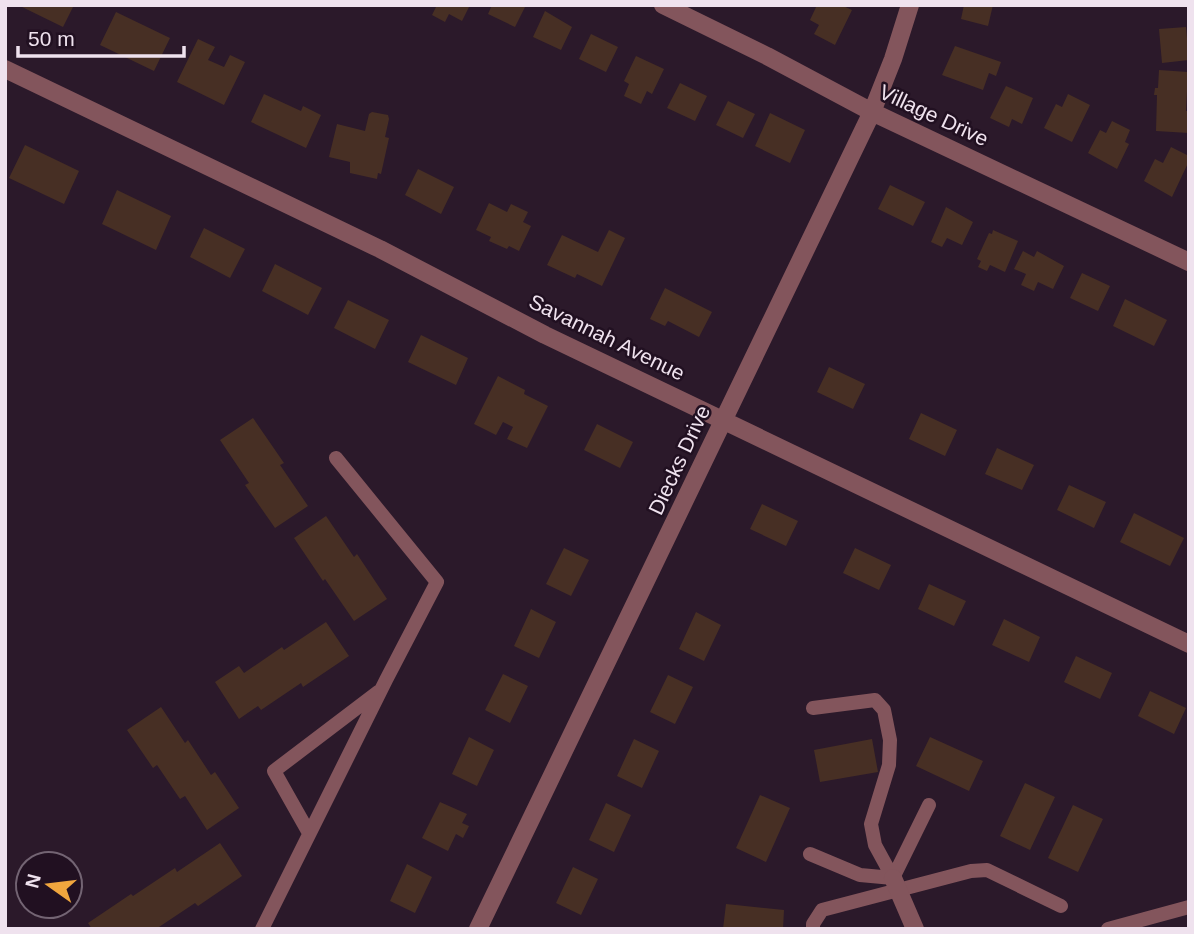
<svg xmlns="http://www.w3.org/2000/svg" width="1194" height="934" font-family="Helvetica,sans-serif">
<style>
.building{fill:#472f24}
.lines{fill:none;stroke-linecap:round;stroke-linejoin:round}
.service{stroke:#83555c;stroke-width:14}
.minor{stroke:#83555c;stroke-width:18}
.labels{text-anchor:middle;dominant-baseline:central;stroke-width:5;stroke-linejoin:round;paint-order:stroke}
.street-label{font-size:21px;fill:#efe2ee;stroke:#211021}
</style>
<rect width="100%" height="100%" fill="#2b192a"/>
<!-- building -->
<path class="building" d="M18,5H74L63,27Z
M437,5H470L462,21L449,14L445,22L432,15Z
M492,5H526L515,27L488,14Z
M817,5H841L852,10L835,45L814,34L819,25L810,20Z
M964,5H993L988,26L961,19Z
M545,11L572,27L561,50L533,37Z
M116,12L170,38L154,71L100,45Z
M1186,27L1189,60L1162,63L1159,29Z
M591,34L618,47L606,72L579,59Z
M198,39L215,47L208,60L224,67L230,55L245,62L224,105L177,82Z
M955,46L1001,62L996,76L989,73L983,90L942,75Z
M636,56L664,69L652,94L647,91L641,104L624,96L629,84L624,81Z
M1159,70L1188,72L1186,111H1189V133L1156,131L1157,95H1154L1155,88H1158Z
M680,83L707,96L695,121L667,108Z
M1006,86L1033,98L1022,124L1012,119L1009,127L990,118Z
M264,94L301,111L303,106L321,115L306,148L251,122Z
M1068,94L1090,105L1072,142L1044,128L1056,104L1062,107Z
M728,101L755,114L743,138L716,125Z
M372,112L388,115L389,119L385,137L389,138L381,174L378,173L377,179L350,173V162L329,157L337,124L365,131L369,114Z
M770,113L805,130L790,163L755,146Z
M1112,121L1130,130L1125,142L1129,144L1117,169L1088,153L1100,130L1106,133Z
M25,145L79,171L64,204L9,178Z
M1171,147L1189,156V161L1172,197L1144,181L1155,159L1163,163Z
M418,169L454,187L441,214L405,195Z
M890,185L925,202L913,226L878,209Z
M117,190L171,216L156,250L102,224Z
M489,203L507,212L511,204L528,212L523,222L531,226L519,251L509,246L507,249L489,241L491,237L476,230Z
M946,207L973,222L962,245L947,238L942,247L931,242Z
M204,228L245,249L230,278L190,257Z
M609,230L625,238L602,286L577,274L575,278L547,265L562,235L598,252Z
M993,230L1018,241L1005,272L990,265L987,271L978,267L981,261L977,259L989,233L992,234Z
M1023,251L1034,257L1037,251L1064,266L1053,289L1038,282L1034,291L1021,285L1026,274L1014,269Z
M275,264L322,288L308,315L262,291Z
M1082,273L1110,286L1098,311L1070,298Z
M665,288L712,312L699,337L668,321L665,326L650,319Z
M1125,299L1167,320L1154,346L1113,326Z
M348,300L389,320L375,349L334,328Z
M421,335L468,358L456,385L408,362Z
M829,367L865,384L853,409L817,392Z
M498,376L525,390L524,394L548,406L527,448L507,439L513,427L503,422L496,435L474,424Z
M921,413L957,430L945,456L909,439Z
M253,418L284,463L280,465L308,506L275,528L245,485L249,483L220,440Z
M597,424L633,442L620,468L584,450Z
M997,448L1034,465L1022,490L985,474Z
M1069,485L1106,502L1094,528L1057,510Z
M762,504L798,521L786,546L750,529Z
M1134,513L1184,538L1170,566L1120,542Z
M326,516L354,557L357,554L387,599L354,621L325,579L323,581L294,538Z
M564,548L589,560L571,596L546,584Z
M855,548L891,565L879,590L843,573Z
M929,584L966,601L954,626L918,609Z
M531,609L556,622L539,658L514,646Z
M696,612L721,625L704,661L679,649Z
M1004,619L1040,637L1029,662L992,645Z
M326,622L349,656L303,687L301,683L261,710L258,706L239,719L215,682L239,666L244,673L282,647L284,650Z
M1076,656L1112,673L1100,699L1064,682Z
M503,674L528,686L510,723L485,710Z
M668,675L693,687L675,724L650,712Z
M1150,691L1186,708L1174,734L1138,716Z
M161,707L185,743L188,740L211,775L215,772L239,808L207,830L185,796L180,799L157,765L153,768L127,730Z
M469,737L494,750L477,786L452,774Z
M930,737L983,761L969,791L916,766Z
M634,739L659,751L642,788L617,776Z
M872,739L878,772L820,782L814,750Z
M1025,783L1055,797L1030,850L1000,836Z
M760,795L790,808L766,862L736,848Z
M440,802L467,814L462,823L469,826L463,838L456,834L448,851L422,838Z
M606,803L631,815L614,852L589,840Z
M1073,805L1103,819L1078,872L1048,858Z
M220,843L242,876L198,906L195,903L156,929H92L88,923L131,894L133,896L175,868L177,872Z
M407,864L432,877L415,913L390,901Z
M573,867L598,879L581,915L556,903Z
M726,904L784,910L783,929H723Z"/>
<g class="lines">
<!-- service -->
<path class="service" d="M813,708L875,700L884,710L890,740L889,765L871,824L875,845L893,878
M309,833L274,771L378,692
M810,854L860,875L893,878
M893,878L929,805
M262,929L386,680L437,582L336,458
M813,929V924L822,910L971,871L987,870L1061,906
M1108,929L1189,907"/>
<!-- minor -->
<path class="minor" d="M663,5L767,56L872,112L1189,262
M5,69L380,249L545,335L1189,644
M893,878L915,929
M478,929L872,112L893,59L910,5"/>
</g>
<g class="labels">
<!-- street labels -->
<g class="street-label">
<text transform="translate(934 115) rotate(25)">Village Drive</text>
<text transform="translate(607 337) rotate(26)">Savannah Avenue</text>
<text transform="translate(679 460) rotate(-65)">Diecks Drive</text>
</g>
</g>
<!-- border -->
<rect width="1194" height="934" fill="none" stroke="#efe2ee" stroke-width="14"/>
<!-- north arrow -->
<g transform="translate(49 885) rotate(284)"><circle r="33" fill="#211021" stroke="#736473" stroke-width="2"/>
<path d="M0-5L12 26L0 18L-12 26Z" fill="#f0a63e"/>
<text y="-10" font-size="19" font-weight="bold" text-anchor="middle" fill="#efe2ee">N</text>
</g>
<!-- scale -->
<path d="M18 46v10h166v-10" fill="none" stroke="#efe2ee" stroke-width="3.5"/>
<text x="28" y="46" font-size="21" fill="#efe2ee" stroke="#211021" stroke-width="5" paint-order="stroke">50 m</text>
</svg>
